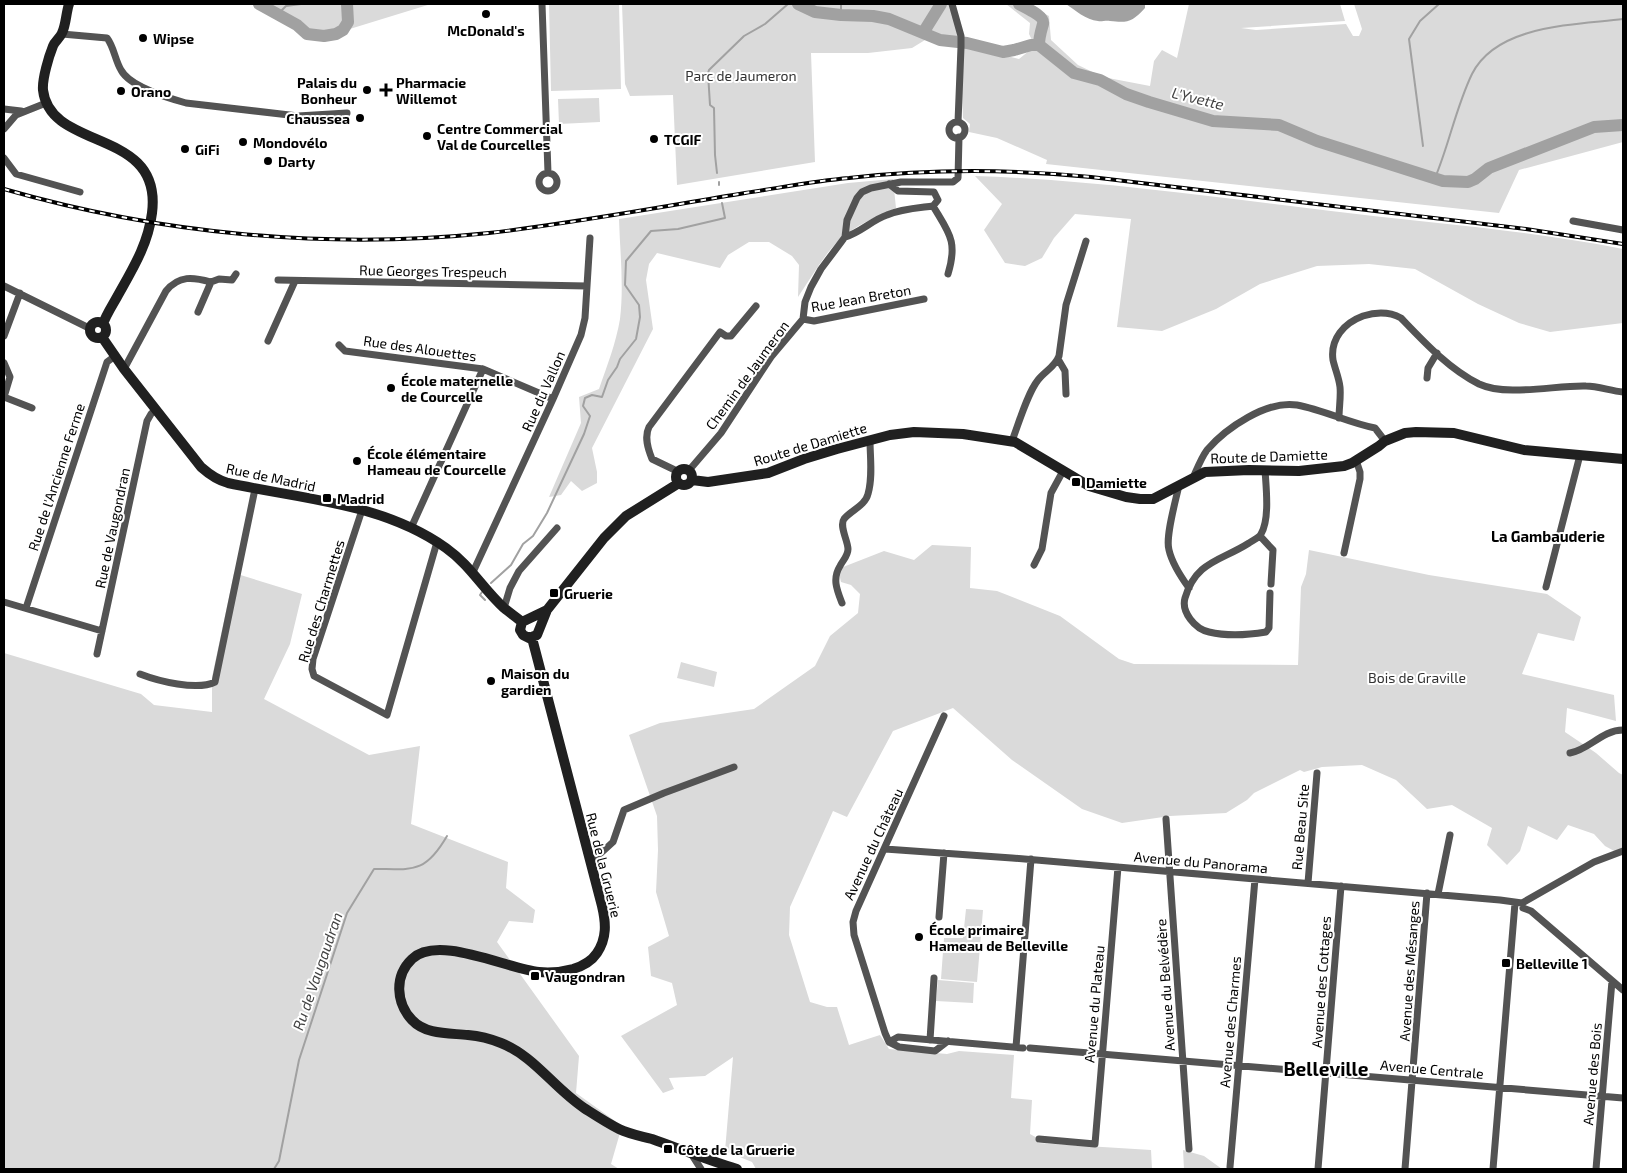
<svg xmlns="http://www.w3.org/2000/svg" width="1627" height="1173" font-family="'Exo 2',sans-serif">
<style>
.green{fill:#dadada}
.water{fill:#a1a1a1}
.lines{fill:none;stroke-linecap:round;stroke-linejoin:round}
.stream{stroke:#a1a1a1;stroke-width:2}
.river{stroke:#a1a1a1;stroke-width:12}
.street{stroke:#535353;stroke-width:7}
.secondary{stroke:#202020;stroke-width:10}
.rail-casing{stroke:#000;stroke-width:4}
.rail{stroke:#fff;stroke-width:2;stroke-dasharray:5.5;stroke-linecap:butt}
.poi-dot{fill:#000;stroke:#fff;stroke-width:2}
.labels{text-anchor:middle;dominant-baseline:central;stroke-width:4;stroke-linejoin:round;paint-order:stroke}
.poi-label{font-size:14px;font-weight:bold;fill:#000;stroke:#fff;text-anchor:start}
.park-label{font-size:14px;fill:#313131;stroke:#fff}
.street-label{font-size:14px;fill:#000;stroke:#fff}
.water-label{font-size:15px;font-style:italic;fill:#424242;stroke:#fff}
.neighbourhood-label{font-size:15px;font-weight:bold;fill:#000;stroke:#fff}
.district-label{font-size:19px;font-weight:bold;fill:#000;stroke:#fff}
</style>
<rect width="100%" height="100%" fill="#fff"/>
<!-- green -->
<path class="green" d="M270,4H269H431L340,32L305,29Z
M549,4H619L621,89L551,91Z
M622,4H951L960,44L1019,59L1035,46L1029,34L1030,23L1006,4H1027L1049,16L1051,40L1078,65L1103,77L1150,86L1154,61L1162,50L1177,58L1189,4H1340L1345,21L1241,28L1256,30L1346,24L1353,36H1359L1362,29L1354,4H1623V142L1519,170L1499,213L1046,164L1047,160L997,138L969,132L970,124L963,118L960,44L925,40L912,48L868,53H811L815,162L677,185L673,95L630,96L625,84Z
M599,98L600,122L559,124L558,99Z
M975,176C1094,180 1213,197 1331,211C1429,223 1527,230 1623,249V323L1550,332L1519,323L1478,304L1415,269L1369,264L1317,266L1260,284L1216,309L1162,331L1117,327L1131,219L1075,214L1054,238L1042,258L1025,266L1005,263L984,230L1002,204Z
M893,179L896,208C878,216 854,226 839,240C823,256 811,278 798,297L799,265L792,256L769,242H749L728,255L720,268L657,253L649,264L646,280L653,329L592,448L597,472V483L582,491L571,481L561,495L549,497L581,423L579,397L599,389C607,366 616,343 620,319C624,286 620,252 619,219L848,183Z
M932,545L971,547L970,588L997,591L1060,616L1119,659L1134,664L1298,665L1301,587L1306,574L1309,550L1429,575L1547,594L1581,617L1574,641L1538,633L1522,674L1614,695L1616,721L1567,708L1565,732L1596,753L1619,773L1623,775V851L1618,853L1605,846L1594,834L1568,825L1557,840L1528,826L1520,851L1507,865L1487,845L1492,828L1452,805L1427,809L1396,780L1362,765L1322,767L1304,772L1300,770L1254,793L1247,800L1226,813L1170,816L1122,823L1082,809L1012,760L953,708L893,731L847,817L833,811L790,907L789,935L810,1002L827,1007H837L849,1045L880,1035L889,1049L947,1054L959,1051L1014,1055L1011,1098L1032,1100L1030,1134L1039,1139L1038,1143L1151,1150L1152,1169H756L752,1162L725,1151L733,1057L705,1076L669,1078L674,1089L663,1093L621,1036L677,1005L672,983L651,976L648,947L669,936L656,892L658,850L657,816L629,735L660,723L754,709L815,666L830,636L858,613L860,594L851,585L841,582L838,569L884,551L914,560Z
M234,573L302,594L290,644L264,699L369,755L420,746L411,824L508,862L506,888L535,910L533,923L509,921L497,942L579,1056L576,1093L622,1126L611,1164L619,1169H4V653L141,694L154,705L212,712V677Z
M681,662L717,672L714,687L677,678Z
M966,909L983,910L977,982L941,979L944,938H963Z
M938,980L974,983L973,1003L936,1001Z
M1183,1150L1204,1156L1222,1169H1184Z"/>
<!-- water -->
<path class="water" d="M1066,4H1145V8C1132,22 1128,23 1110,21C1106,20 1101,22 1098,21C1086,20 1075,10 1066,4Z"/>
<g class="lines">
<!-- stream -->
<path class="stream" d="M841,4V15
M278,14L286,6L301,4
M1423,146L1409,39L1420,21L1439,4
M717,173L715,155L714,108L710,105L708,73L709,70L744,36L765,24L788,4
M1435,178C1449,145 1456,107 1472,74C1497,24 1576,25 1623,19
M719,182V185
M491,583L511,565L523,544L533,536L547,513L584,434L590,416L583,406L585,398L592,395L602,397L608,380L617,367L620,359L636,339L640,317L639,305L625,285L626,261L651,231L678,229L725,218L722,203
M482,592L480,595L485,600
M274,1169L279,1161L299,1060L347,913L374,869C413,869 425,874 447,836"/>
<!-- river -->
<path class="river" d="M259,4L297,25L307,34L324,36L336,34L343,30L348,22L347,4
M798,4L815,12L841,15L873,16L889,19L940,40L967,43L1003,52L1014,50L1031,45H1039L1074,73L1100,80L1126,94L1149,102L1213,121L1279,125L1317,141L1443,181L1468,182L1475,179L1489,168L1594,127L1623,125
M1019,4C1026,8 1045,16 1043,24C1041,31 1039,37 1039,45
M923,33L941,4"/>
<!-- street -->
<path class="street" d="M542,4L548,173
M952,4L961,36V47L958,122
M62,34L107,38C114,47 115,60 121,70C130,87 168,98 186,103L298,116L347,113
M4,109L21,111
M949 130a8 8 0 1 1 16 0a8 8 0 1 1-16 0Z
M4,129L16,115L46,103
M4,158L16,174L80,192
M539 182a9 9 0 1 1 18 0a9 9 0 1 1-18 0Z
M933,206C949,233 958,241 948,274
M1573,221L1623,230
M845,237C860,233 872,220 887,215C901,209 918,208 933,206L938,200L934,192L898,191L889,184
M278,280L587,286
M211,282L219,279L232,280L236,274
M4,286L91,329
M803,319L814,321L924,299
M4,336L20,293
M268,341L295,281
M339,345L345,351L483,369L553,399
M1058,359L1065,371L1066,394
M4,363L10,377L4,397L32,408
M124,369L166,291C179,275 193,277 211,282L198,312
M1427,378L1428,368L1437,353
M1339,418C1339,408 1341,397 1340,387C1339,378 1335,369 1333,360C1330,339 1344,323 1363,316C1376,312 1388,311 1401,318C1424,342 1449,369 1479,384C1507,397 1556,385 1586,386C1598,386 1611,391 1623,392
M1012,441C1019,423 1027,394 1038,380C1045,371 1055,367 1059,356L1066,305L1086,241
M1265,470C1266,487 1270,519 1261,534C1259,538 1253,540 1249,543C1221,561 1196,561 1185,598C1181,612 1195,629 1209,632C1226,636 1248,635 1266,632L1269,628L1270,593
M679,472L652,459C648,449 644,437 649,427L720,332L726,336H731L756,306
M690,472L691,468L721,433L771,357L803,319L805,302L811,287L821,269L845,237L847,220L857,198L862,192L871,188L901,182H953L958,178L959,137
M1193,478C1197,469 1201,458 1207,450C1226,428 1267,400 1297,405C1324,410 1349,423 1375,428L1385,441
M1179,485C1176,500 1165,537 1169,550C1172,563 1181,577 1189,588
M362,510L313,659L312,669L314,676L387,715L437,542
M411,528L483,369
M1260,536L1273,550L1271,584
M1344,553L1360,479V472L1356,460
M1034,565L1042,549L1051,493L1063,471
M473,572L553,399L581,335L585,318L590,238
M1546,587L1580,455
M4,602L102,631
M842,603C837,590 832,579 840,566C843,560 848,556 848,549C848,541 839,526 844,519C851,510 865,506 868,494C873,477 870,457 870,440
M26,608L107,362L115,356
M504,608L510,588L519,571L557,528
M97,654L147,421L151,414L156,409
M140,674C158,681 197,691 215,682L255,489
M1570,753C1589,750 1602,730 1623,730
M1166,819L1189,1149
M885,849L1012,858L1500,900L1522,903
M590,863L613,842L624,810L664,793L734,767
M1308,883L1317,773
M1438,894L1450,835
M1522,903L1594,862L1623,851
M1523,908L1531,911L1623,990
M939,917L944,853
M930,1040L934,978
M889,1042L885,1033L854,935L853,922L856,911L944,716
M889,1042L898,1037L1023,1048
M889,1042L899,1047L935,1051L948,1041
M1016,1047L1031,859
M1030,1048L1623,1098
M1039,1139L1095,1144L1118,867
M692,1155L701,1169
M1230,1167L1255,879
M1318,1169L1341,886
M1405,1169L1427,893
M1493,1169L1515,903
M1596,1169L1612,981"/>
<!-- secondary -->
<path class="secondary" d="M69,4C66,13 66,25 62,33C60,38 55,41 53,46C49,56 42,79 43,90C50,152 163,127 152,213C148,245 132,270 117,297C112,306 106,315 103,324
M90 330a8 8 0 1 1 16 0a8 8 0 1 1-16 0Z
M102,337L124,369L201,467C210,475 217,480 228,483C302,499 383,503 446,548C470,565 483,589 504,608C510,613 516,617 522,622
M676 477a8 8 0 1 1 16 0a8 8 0 1 1-16 0Z
M692,480L708,482L768,473L804,459L837,449L890,435L914,432L963,434L1015,442L1089,486L1126,497L1140,499H1153L1205,472L1249,470L1299,471L1344,466L1352,463L1379,446L1385,441L1405,433L1416,432L1454,433L1524,450L1623,459
M547,610L522,622L520,630L523,635L529,638L537,635L547,610L604,538L626,516L679,483
M532,638L602,906C606,923 607,938 597,953C591,962 583,966 573,969C562,972 550,973 539,972C507,969 438,934 412,959C394,976 396,1003 412,1020C426,1035 449,1033 468,1035C480,1036 491,1039 501,1043C534,1056 554,1088 584,1108C595,1115 607,1123 619,1129C629,1134 641,1136 652,1139C680,1149 708,1160 737,1169"/>
<defs>
<path id="rail" d="M4,189C160,234 327,250 489,233C575,223 660,207 745,193C779,188 814,181 849,178C929,169 1010,169 1091,177L1526,229L1623,244"/>
</defs>
<!-- rail casing -->
<use href="#rail" class="rail-casing"/>
<!-- rail -->
<use href="#rail" class="rail"/>
</g>
<!-- markers -->
<g class="poi-dot">
<circle cx="486" cy="14" r="5"/>
<circle cx="143" cy="38" r="5"/>
<circle cx="367" cy="90" r="5"/>
<path d="M383.5 82.5h5v5h5v5h-5v5h-5v-5h-5v-5h5z"/>
<circle cx="121" cy="91" r="5"/>
<circle cx="360" cy="118" r="5"/>
<circle cx="427" cy="136" r="5"/>
<circle cx="654" cy="139" r="5"/>
<circle cx="243" cy="142" r="5"/>
<circle cx="185" cy="149" r="5"/>
<circle cx="268" cy="161" r="5"/>
<circle cx="391" cy="388" r="5"/>
<circle cx="357" cy="461" r="5"/>
<rect x="1071" y="477" width="10" height="10" rx="2.5"/>
<rect x="322" y="493" width="10" height="10" rx="2.5"/>
<rect x="549" y="588" width="10" height="10" rx="2.5"/>
<circle cx="491" cy="681" r="5"/>
<circle cx="919" cy="937" r="5"/>
<rect x="1501" y="958" width="10" height="10" rx="2.5"/>
<rect x="530" y="971" width="10" height="10" rx="2.5"/>
<rect x="663" y="1144" width="10" height="10" rx="2.5"/>
</g>
<g class="labels">
<!-- poi labels -->
<g class="poi-label">
<text x="486" y="30" text-anchor="middle">McDonald's</text>
<text x="153" y="38">Wipse</text>
<text x="357" y="82" text-anchor="end">Palais du<tspan x="357" dy="16">Bonheur</tspan></text>
<text x="396" y="82">Pharmacie<tspan x="396" dy="16">Willemot</tspan></text>
<text x="131" y="91">Orano</text>
<text x="350" y="118" text-anchor="end">Chaussea</text>
<text x="437" y="128">Centre Commercial<tspan x="437" dy="16">Val de Courcelles</tspan></text>
<text x="664" y="139">TCGIF</text>
<text x="253" y="142">Mondovélo</text>
<text x="195" y="149">GiFi</text>
<text x="278" y="161">Darty</text>
<text x="401" y="380">École maternelle<tspan x="401" dy="16">de Courcelle</tspan></text>
<text x="367" y="453">École élémentaire<tspan x="367" dy="16">Hameau de Courcelle</tspan></text>
<text x="1086" y="482">Damiette</text>
<text x="337" y="498">Madrid</text>
<text x="564" y="593">Gruerie</text>
<text x="501" y="673">Maison du<tspan x="501" dy="16">gardien</tspan></text>
<text x="929" y="929">École primaire<tspan x="929" dy="16">Hameau de Belleville</tspan></text>
<text x="1516" y="963">Belleville 1</text>
<text x="545" y="976">Vaugondran</text>
<text x="678" y="1149">Côte de la Gruerie</text>
</g>
<!-- park labels -->
<g class="park-label">
<text x="741" y="75">Parc de Jaumeron</text>
<text x="1417" y="677">Bois de Graville</text>
</g>
<!-- street labels -->
<g class="street-label">
<text transform="translate(433 271) rotate(1)">Rue Georges Trespeuch</text>
<text transform="translate(861 298) rotate(-10)">Rue Jean Breton</text>
<text transform="translate(420 348) rotate(8)">Rue des Alouettes</text>
<text transform="translate(747 375) rotate(-54)">Chemin de Jaumeron</text>
<text transform="translate(543 391) rotate(-66)">Rue du Vallon</text>
<text transform="translate(810 444) rotate(-17)">Route de Damiette</text>
<text transform="translate(1269 456) rotate(-2)">Route de Damiette</text>
<text transform="translate(56 477) rotate(-72)">Rue de l'Ancienne Ferme</text>
<text transform="translate(271 477) rotate(12)">Rue de Madrid</text>
<text transform="translate(112 528) rotate(-78)">Rue de Vaugondran</text>
<text transform="translate(321 601) rotate(-73)">Rue des Charmettes</text>
<text transform="translate(1300 827) rotate(-85)">Rue Beau Site</text>
<text transform="translate(873 844) rotate(-65)">Avenue du Château</text>
<text transform="translate(1201 862) rotate(5)">Avenue du Panorama</text>
<text transform="translate(604 865) rotate(76)">Rue de la Gruerie</text>
<text transform="translate(1409 971) rotate(-86)">Avenue des Mésanges</text>
<text transform="translate(1321 982) rotate(-86)">Avenue des Cottages</text>
<text transform="translate(1165 985) rotate(-94)">Avenue du Belvédère</text>
<text transform="translate(1094 1004) rotate(-85)">Avenue du Plateau</text>
<text transform="translate(1230 1022) rotate(-85)">Avenue des Charmes</text>
<text transform="translate(1432 1069) rotate(5)">Avenue Centrale</text>
<text transform="translate(1592 1074) rotate(-85)">Avenue des Bois</text>
</g>
<!-- water labels -->
<g class="water-label">
<text transform="translate(1198 98) rotate(14)">L'Yvette</text>
<text transform="translate(317 971) rotate(-71)">Ru de Vaugaudran</text>
</g>
<!-- neighbourhood labels -->
<g class="neighbourhood-label">
<text x="1548" y="536">La Gambauderie</text>
</g>
<!-- district labels -->
<g class="district-label">
<text x="1326" y="1068">Belleville</text>
</g>
</g>
<!-- border -->
<rect width="1627" height="1173" fill="none" stroke="#000000" stroke-width="10"/>
</svg>
